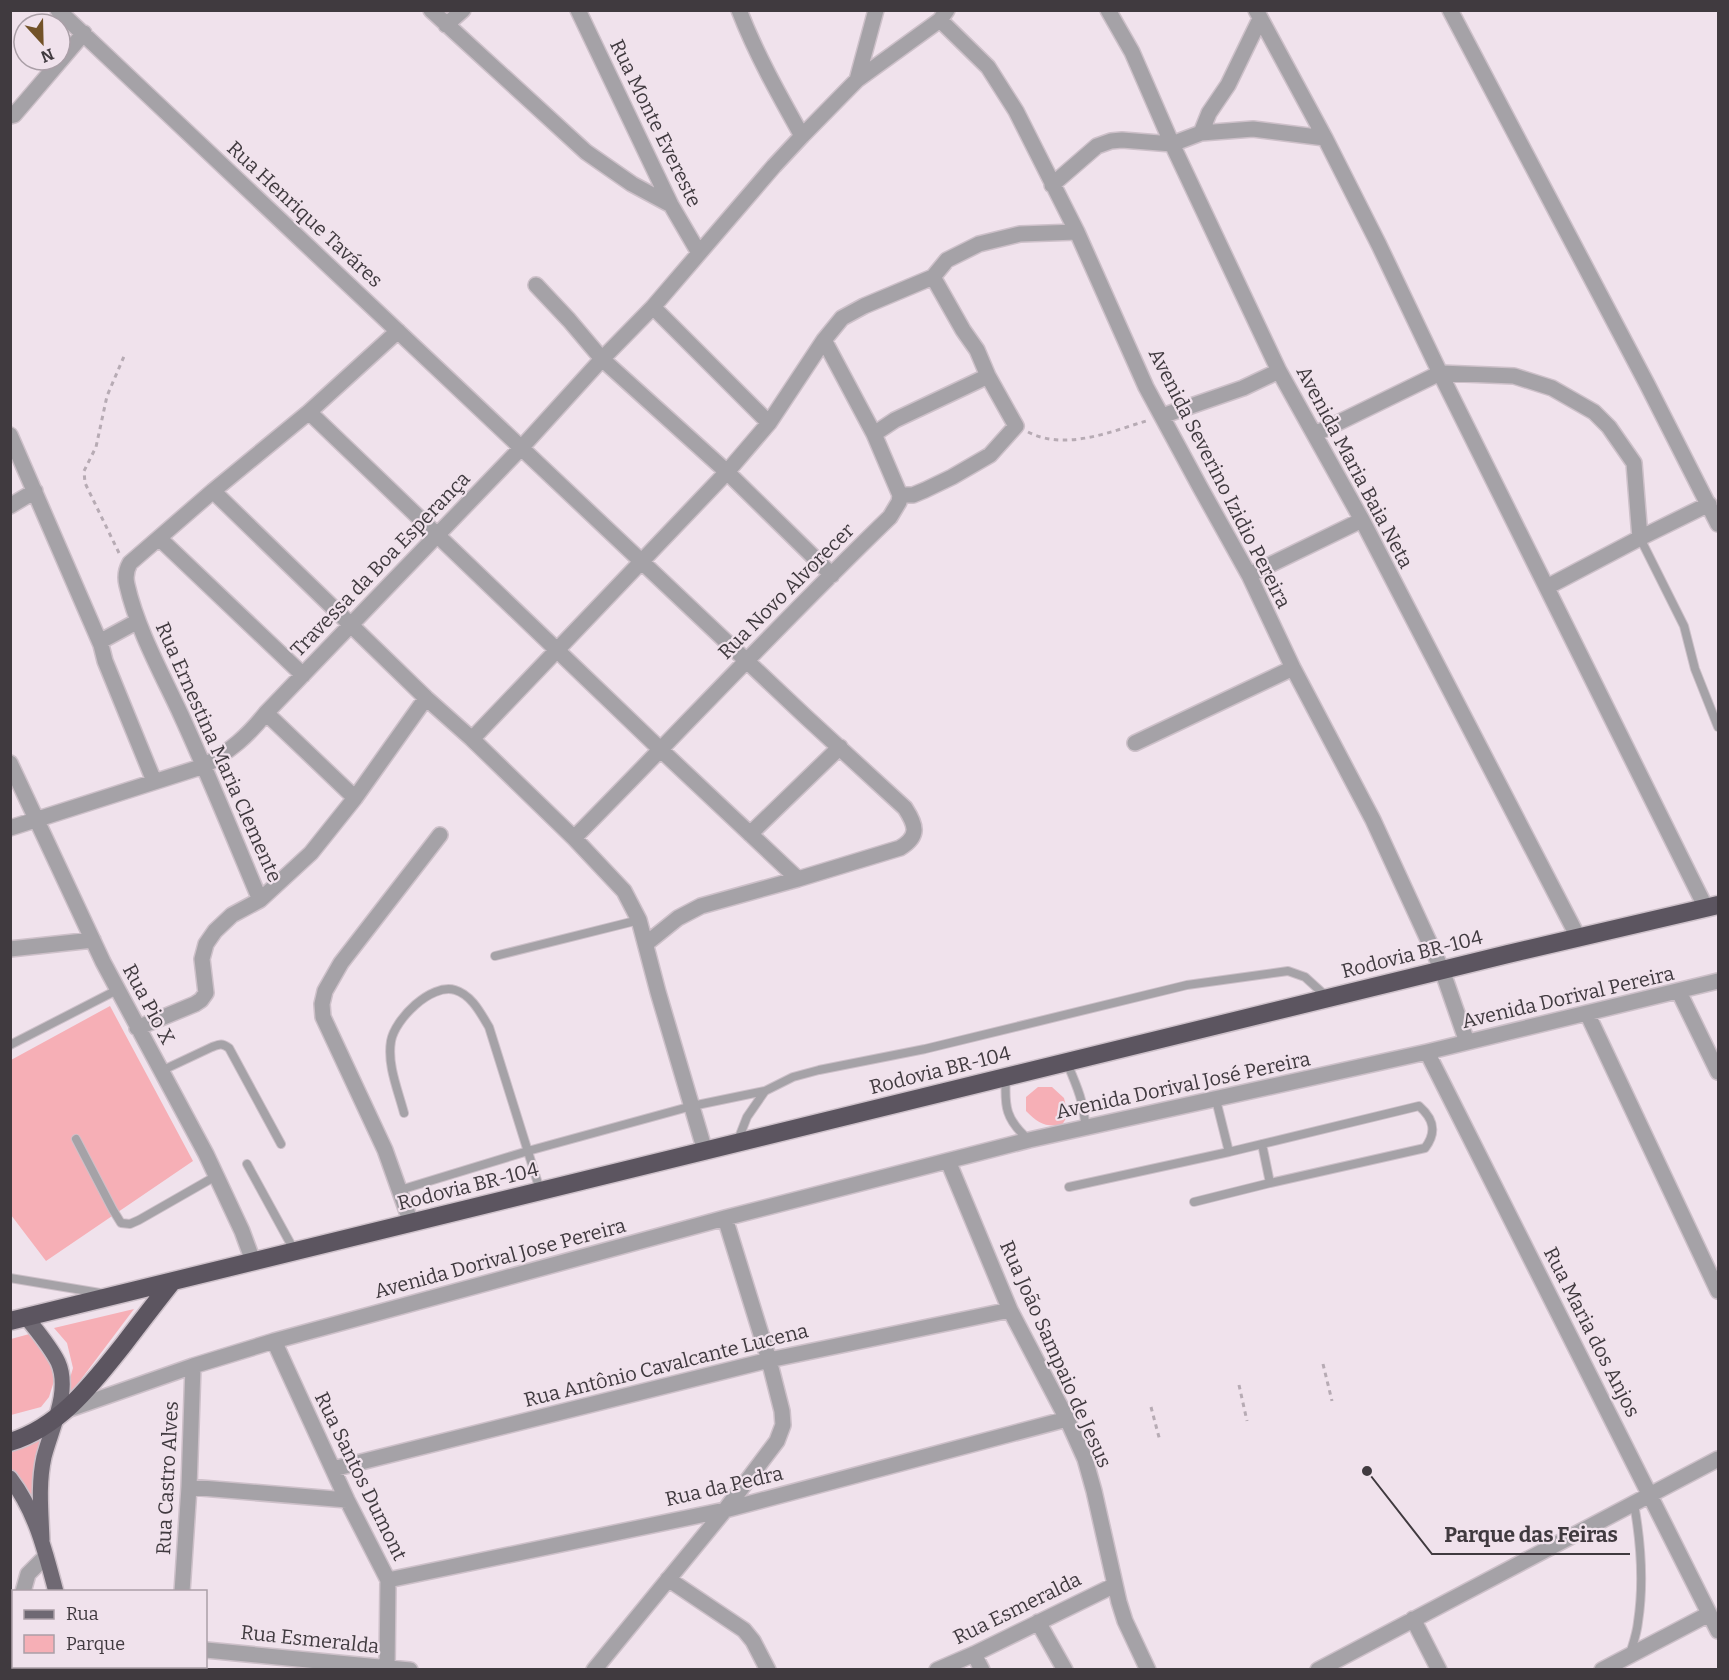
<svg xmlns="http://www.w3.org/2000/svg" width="1729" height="1680" font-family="Bitter,serif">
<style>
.green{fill:#f6afb6}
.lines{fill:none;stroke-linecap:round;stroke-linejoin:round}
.lane-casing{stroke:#cdc0c9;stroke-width:10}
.street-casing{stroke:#cdc0c9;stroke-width:18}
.primary-casing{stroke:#cdc0c9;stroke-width:18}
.highway-casing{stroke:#cdc0c9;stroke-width:21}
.path{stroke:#b7abb4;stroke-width:3;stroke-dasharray:4.5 4.5;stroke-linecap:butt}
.lane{stroke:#a5a2a7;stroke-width:8}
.street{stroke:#a5a2a7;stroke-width:15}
.primary{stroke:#6f6973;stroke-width:15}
.highway{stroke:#5c5560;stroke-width:18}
.labels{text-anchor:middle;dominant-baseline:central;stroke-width:4.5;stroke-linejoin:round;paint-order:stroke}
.street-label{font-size:20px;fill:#403a3f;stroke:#f0e2ec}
.leader{fill:none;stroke:#403a3f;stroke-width:2}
.callout-dot{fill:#403a3f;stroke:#f0e2ec;stroke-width:2}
.callout-label{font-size:21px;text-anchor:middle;font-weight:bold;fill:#403a3f;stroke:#f0e2ec;stroke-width:4.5;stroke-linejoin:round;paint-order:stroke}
</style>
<rect width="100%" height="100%" fill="#f0e2ec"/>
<!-- green -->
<path class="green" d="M110,1006L193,1161L46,1261L11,1215V1060Z
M1038,1087H1052L1064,1098L1068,1115L1062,1125C1044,1127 1038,1123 1026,1111V1097Z
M134,1309L67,1398L68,1385L73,1368L67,1343L54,1328Z
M33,1333L52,1360L54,1381L49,1397L41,1407L11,1415V1339Z
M46,1431L37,1515L16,1475L11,1469V1446Z"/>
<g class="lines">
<defs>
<path id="lane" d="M1640,538L1684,626L1695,669L1718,727
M495,956L639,920
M10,1045L117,990
M1067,1063C1076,1084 1085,1104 1085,1127
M161,1071L212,1047C220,1044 222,1043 229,1048L281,1144
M1006,1077C1004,1107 1006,1120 1029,1140
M1216,1100L1229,1152L1419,1106C1434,1119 1437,1132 1425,1148L1270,1183L1262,1144
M404,1113C398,1090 387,1065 391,1041C395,1019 431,983 455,990C472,995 481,1014 489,1027L540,1190
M76,1139L113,1210L121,1223L130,1224L139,1220L216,1176
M738,1140L747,1117L765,1091L793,1077L819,1070L925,1049L1187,985L1288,971L1305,977L1327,997
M247,1164L294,1250
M1069,1187L1229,1152
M400,1190L528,1151L692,1106L765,1091
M1194,1202L1270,1183
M10,1278L100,1293
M1630,1654C1633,1644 1637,1633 1638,1622C1644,1583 1641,1543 1634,1504"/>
<path id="street" d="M58,10L806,717L905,808C916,825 920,836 900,848L798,879L701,906L678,918L647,943
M431,10L586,152L632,184L671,205
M578,10L671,205L699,253
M739,10C756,54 779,95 802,136
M1108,10L1132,52L1172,144L1279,371L1362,520L1578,937
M1256,10L1325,138L1379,245L1440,373L1706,908
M1450,10L1647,384L1718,524
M940,20L988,67L1016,111L1077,232L1146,387L1200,487L1249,575L1293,668L1373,820L1442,970L1467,1042
M446,25L463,10
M857,80L876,10
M10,116L14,115L26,101L84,33
M1201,133L1209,113L1228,85L1260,19
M1052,185L1097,146L1111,141L1122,140L1172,144L1201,133L1253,129L1325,138
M536,285L569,320L602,359L727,472L832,575
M653,307L769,423
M309,412L661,750L798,879
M1162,416L1243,388L1279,371
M874,434L895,420L988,376L977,350L963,330L933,277
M1315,434L1440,373L1514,376L1552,388L1594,412L1609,427L1634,463L1640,538
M10,435L101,645
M213,491L426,698L472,739L574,838L624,891L639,920L658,992L705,1151
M900,495H913L925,490L952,477L990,455L1016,426L988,376
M10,506L35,491
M159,538L303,675
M1249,575L1362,520
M1547,587L1640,538L1709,504
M138,621L103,640L101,645L105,661L154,781
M266,713L355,798
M472,739L727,472L769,423L824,340L842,318L864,306L933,277L947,260L979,244L1020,234L1077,232
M1135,743L1293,668
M10,763L103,962L206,1154L242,1231L253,1261
M10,828L204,766C231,750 247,737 266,713L522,447L602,359L653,307L774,166L802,136L857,80L940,20L947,10
M750,834L840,747
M574,838C680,731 782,621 890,517L899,502L900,495L874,434L824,340
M260,900C234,838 209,776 181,715C162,674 137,629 127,585C125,577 126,570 130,563L213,491L309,412L398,331
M10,949L93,940
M1679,992L1718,1072
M1587,1013L1718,1291
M137,1028L195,1004L201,1000L206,993L202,959L206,944L215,931L232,915L260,900L311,853L355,798L426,698
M1427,1052L1718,1631
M948,1161L1010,1310L1067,1419L1085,1459L1094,1491L1119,1602L1125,1621L1148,1670
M411,1223L385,1150L323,1017L322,1004L325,991L341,963L440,835
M274,1341L347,1500L388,1580L387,1670
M67,1410L193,1366L274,1341L725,1218L1029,1140L1427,1052L1718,981
M333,1469L769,1360L1010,1310
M189,1487L347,1500
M668,1579L744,1630L753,1641L768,1670
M388,1580L725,1510L1067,1419
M23,1592L28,1574L46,1556
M182,1592L189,1487L193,1366
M1413,1619L1439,1670
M1038,1622L1065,1670
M206,1650L410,1670
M974,1654L982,1670
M35,1666L36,1670
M21,1670L23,1666
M177,1670V1666
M594,1670L725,1510L777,1441L783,1425L782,1411L769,1360L725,1218
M937,1670L974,1654L1115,1585
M1318,1670L1718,1459
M1602,1670L1709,1614"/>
<path id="primary" d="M26,1317C37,1331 50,1346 58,1362C71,1391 51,1429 44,1457C38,1484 41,1512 42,1540
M10,1478C36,1512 45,1551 56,1592
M75,1666V1670"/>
<path id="highway" d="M10,1321L1508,954L1718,905
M10,1442C60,1427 93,1383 124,1344C140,1323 156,1302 172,1282"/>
</defs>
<!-- lane casing -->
<use href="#lane" class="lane-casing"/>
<!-- street casing -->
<use href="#street" class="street-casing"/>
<!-- primary casing -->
<use href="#primary" class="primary-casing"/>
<!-- highway casing -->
<use href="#highway" class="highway-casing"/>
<!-- path -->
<path class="path" d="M1028,432C1065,451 1110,432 1146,421
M119,553L85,483L84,471L96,447L107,396L125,354
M1323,1364L1332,1401
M1239,1385L1247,1421
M1151,1407L1160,1441"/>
<!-- lane -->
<use href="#lane" class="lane"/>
<!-- street -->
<use href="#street" class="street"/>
<!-- primary -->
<use href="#primary" class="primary"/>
<!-- highway -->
<use href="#highway" class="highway"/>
</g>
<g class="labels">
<!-- street labels -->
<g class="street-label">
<text transform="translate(656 123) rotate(64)">Rua Monte Evereste</text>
<text transform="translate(305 214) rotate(43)">Rua Henrique Taváres</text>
<text transform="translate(1355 467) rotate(62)">Avenida Maria Baia Neta</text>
<text transform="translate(1220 478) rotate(63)">Avenida Severino Izidio Pereira</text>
<text transform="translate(380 564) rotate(-46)">Travessa da Boa Esperança</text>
<text transform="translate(786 591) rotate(-45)">Rua Novo Alvorecer</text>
<text transform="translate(219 752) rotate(66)">Rua Ernestina Maria Clemente</text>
<text transform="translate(1412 954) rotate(-14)">Rodovia BR-104</text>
<text transform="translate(1568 997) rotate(-13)">Avenida Dorival Pereira</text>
<text transform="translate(149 1004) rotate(62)">Rua Pio X</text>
<text transform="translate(940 1070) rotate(-14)">Rodovia BR-104</text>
<text transform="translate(1183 1085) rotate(-12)">Avenida Dorival José Pereira</text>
<text transform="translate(468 1186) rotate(-14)">Rodovia BR-104</text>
<text transform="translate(500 1258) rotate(-15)">Avenida Dorival Jose Pereira</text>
<text transform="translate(1592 1332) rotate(63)">Rua Maria dos Anjos</text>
<text transform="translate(1056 1354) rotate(66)">Rua João Sampaio de Jesus</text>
<text transform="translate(666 1365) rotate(-14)">Rua Antônio Cavalcante Lucena</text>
<text transform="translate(361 1476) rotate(64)">Rua Santos Dumont</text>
<text transform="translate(167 1478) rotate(-87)">Rua Castro Alves</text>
<text transform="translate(724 1486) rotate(-13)">Rua da Pedra</text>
<text transform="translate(1017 1608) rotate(-26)">Rua Esmeralda</text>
<text transform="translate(310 1639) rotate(6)">Rua Esmeralda</text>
</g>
</g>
<!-- callouts -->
<path class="leader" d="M1367 1471L1432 1554H1630"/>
<circle class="callout-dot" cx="1367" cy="1471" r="6"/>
<g class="callout-label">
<text x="1531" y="1542">Parque das Feiras</text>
</g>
<!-- border -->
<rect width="1729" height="1680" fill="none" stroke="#403a3f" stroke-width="24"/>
<!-- legend -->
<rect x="12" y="1590" width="195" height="78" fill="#f0e2ec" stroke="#aa9fa7" stroke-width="1.5"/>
<rect x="24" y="1610" width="30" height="9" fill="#6f6973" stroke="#aa9fa7" stroke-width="1.5"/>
<text x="66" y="1620" font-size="18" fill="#403a3f">Rua</text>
<rect x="24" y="1635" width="30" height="18" fill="#f6afb6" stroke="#aa9fa7" stroke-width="1.5"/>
<text x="66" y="1650" font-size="18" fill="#403a3f">Parque</text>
<!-- north arrow -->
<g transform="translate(42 42) rotate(158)"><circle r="28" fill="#f0e2ec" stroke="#aa9fa7" stroke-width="1.5"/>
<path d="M0-4.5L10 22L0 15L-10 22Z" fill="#725228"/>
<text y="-9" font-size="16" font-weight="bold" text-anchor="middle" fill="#403a3f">N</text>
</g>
</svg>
